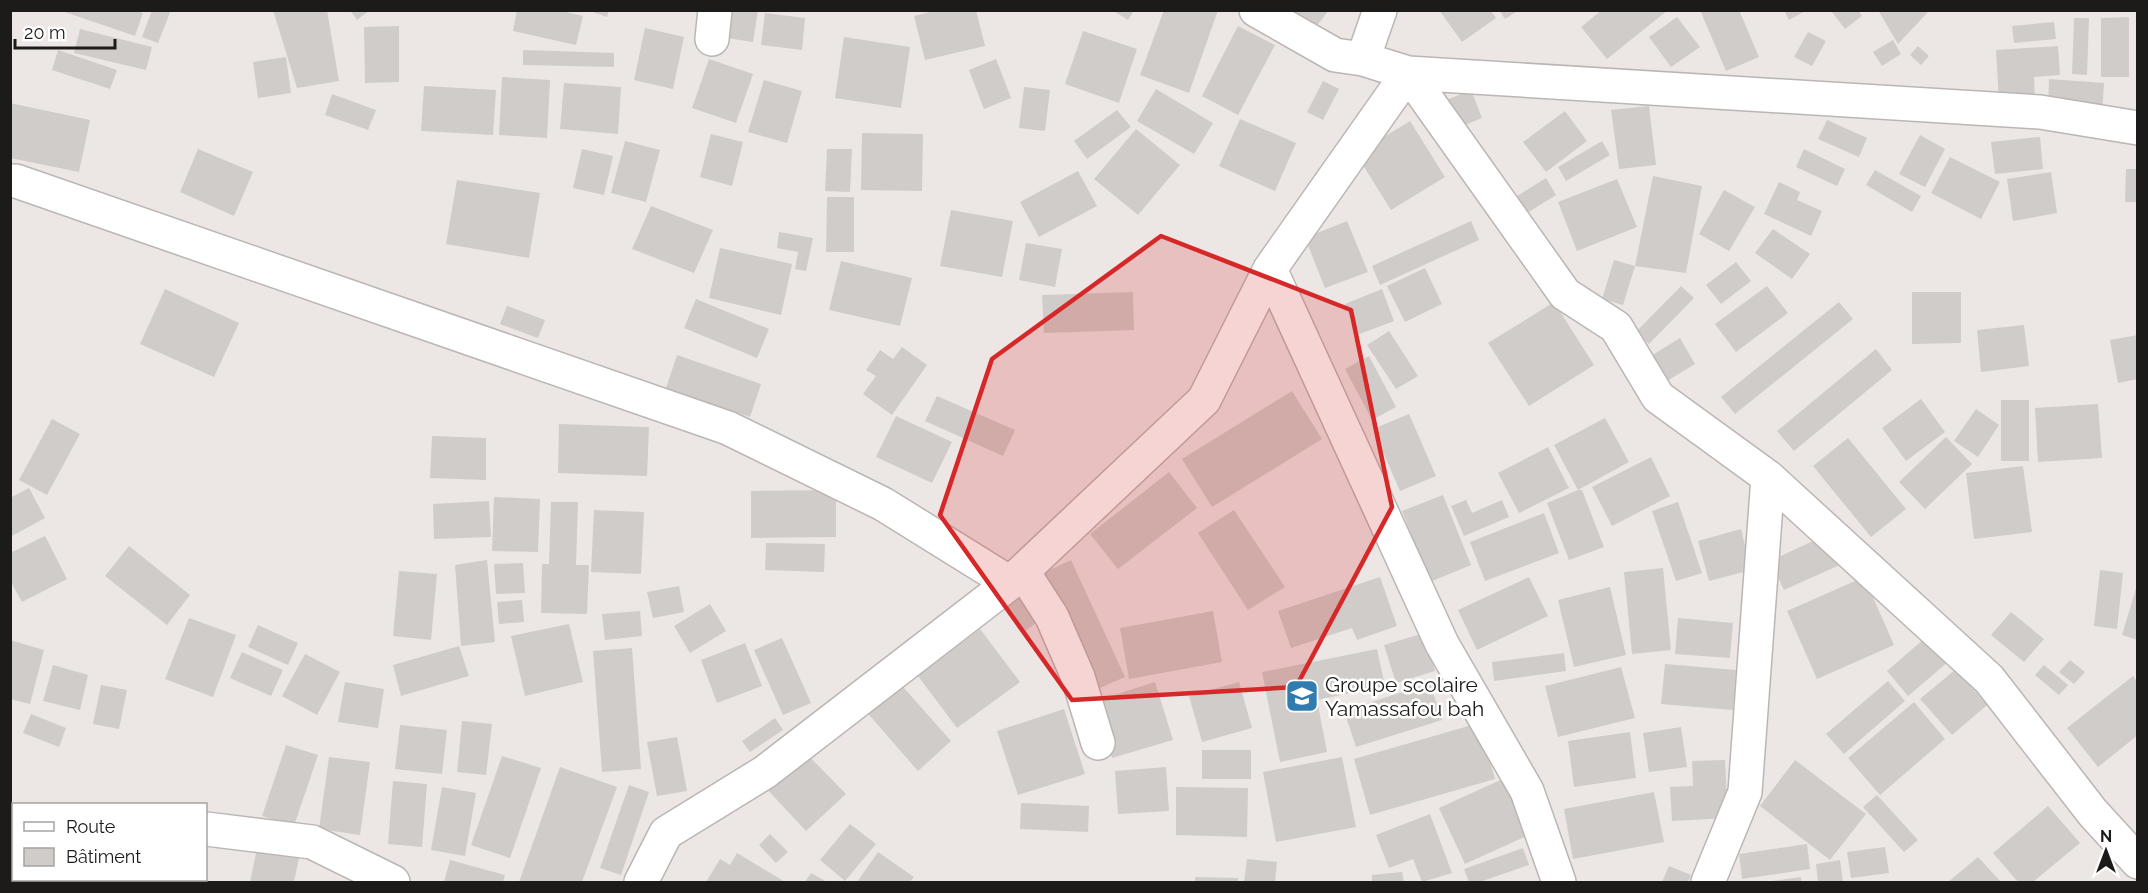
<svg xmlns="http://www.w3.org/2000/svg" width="2148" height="893" font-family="Raleway,sans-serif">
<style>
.building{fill:#d0ccc9}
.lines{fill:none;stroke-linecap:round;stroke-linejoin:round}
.street-casing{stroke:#bbb6b4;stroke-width:36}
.street{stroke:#fff;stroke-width:33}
.marked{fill:#d62828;fill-opacity:0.2;stroke:#d62828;stroke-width:4.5;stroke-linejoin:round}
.labels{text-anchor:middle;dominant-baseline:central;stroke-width:5;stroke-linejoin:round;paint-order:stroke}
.poi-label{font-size:21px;fill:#1d1b1a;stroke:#fff;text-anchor:start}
</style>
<rect width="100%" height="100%" fill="#ece7e5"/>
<!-- building -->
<path class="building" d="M59,10H134L143,13L135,36Z
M152,10H171L158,43L142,37Z
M273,10H327L339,81L297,88Z
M350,10H370L357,20Z
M517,10H558L583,16L576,45L513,31Z
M587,10H609L607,17Z
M724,10H758L753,42L720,37Z
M938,10H976L985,46L925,60L914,16Z
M1112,10H1134L1128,20Z
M1164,10H1218L1189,93L1140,75Z
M1294,10H1329L1315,28Z
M1439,10H1490L1496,18L1462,42Z
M1499,10H1519L1505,19Z
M1602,10H1668L1607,59L1581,27Z
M1700,10H1739L1759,57L1726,71Z
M1784,10H1807L1789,20Z
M1833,10H1858L1862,16L1845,29L1832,12Z
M1878,10H1930L1898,44Z
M765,13L805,18L802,50L761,45Z
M1677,17L1700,47L1671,67L1649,37Z
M2129,17V77H2101V18Z
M2074,18H2089L2087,75L2072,74Z
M2054,22L2056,39L2014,43L2012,26Z
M399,26V82L365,83L364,27Z
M1238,26L1275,45L1238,115L1202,96Z
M645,28L684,37L673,89L634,80Z
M80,29L152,47L146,70L74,53Z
M1083,31L1137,49L1119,103L1065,84Z
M1808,32L1826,41L1812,66L1794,57Z
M844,37L910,47L901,108L835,98Z
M1893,40L1901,54L1882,66L1873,52Z
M1918,46L1929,56L1921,65L1910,55Z
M2058,46L2060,75L2034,77L2035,101L1999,103L1996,50Z
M58,50L117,70L110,89L52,70Z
M523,50L614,53V67L523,65Z
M286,57L291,93L258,98L253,62Z
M709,59L753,74L736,123L692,108Z
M996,59L1011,98L984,109L969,70Z
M502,77L550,80L547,138L499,135Z
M2049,79L2104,83L2102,114L2048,111Z
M764,80L802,91L787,143L748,132Z
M1323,81L1339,89L1323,120L1307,112Z
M564,83L621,87L618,134L560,129Z
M424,86L496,90L493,135L421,131Z
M1024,87L1050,90L1045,131L1019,128Z
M1156,89L1213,123L1194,154L1137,121Z
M1471,90L1482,118L1450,131L1439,103Z
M332,94L376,110L368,130L325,115Z
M10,103L90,120L79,172L10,158Z
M1649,106L1656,165L1619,169L1611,110Z
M1117,110L1131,127L1087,159L1074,141Z
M1565,111L1587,141L1546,172L1523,142Z
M1240,119L1296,143L1275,191L1219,166Z
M1827,120L1867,138L1859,157L1818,139Z
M1410,121L1445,177L1391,210L1356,154Z
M1136,129L1180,165L1138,215L1094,179Z
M862,133L923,134L922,191L861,190Z
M711,134L743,142L732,186L700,177Z
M1920,135L1945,149L1925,187L1899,174Z
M2040,137L2043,169L1995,174L1991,142Z
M625,141L660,150L646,202L611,193Z
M1602,141L1610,155L1566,181L1558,167Z
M198,149L253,172L234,216L180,192Z
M582,149L613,156L604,195L573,188Z
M827,149H852L850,192L825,191Z
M1804,149L1845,169L1837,186L1796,167Z
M1950,157L2000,182L1981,219L1931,193Z
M2126,169H2138V202H2125Z
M1875,170L1921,196L1912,212L1866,185Z
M1078,171L1097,206L1039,237L1020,202Z
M2051,172L2057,213L2013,221L2007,179Z
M1653,176L1702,186L1686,273L1635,266Z
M1546,178L1556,195L1524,215L1514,198Z
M1617,179L1637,227L1577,251L1558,202Z
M457,180L540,193L529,258L446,244Z
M1779,182L1800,192L1797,200L1822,211L1811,236L1764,214Z
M1724,190L1755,207L1729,251L1699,234Z
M827,197H854V252H826Z
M651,206L713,230L694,273L632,249Z
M951,210L1013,221L1002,277L940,266Z
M1347,221L1368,272L1325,288L1305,238Z
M1471,221L1479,240L1380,285L1372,266Z
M1773,229L1810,254L1792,279L1755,253Z
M779,232L813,238L806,271L795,269L798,252L777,248Z
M1026,243L1062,249L1055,287L1019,280Z
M720,248L792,264L781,315L709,298Z
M1614,260L1635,266L1623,305L1602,299Z
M841,261L912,278L900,326L829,310Z
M1736,262L1751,281L1721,304L1706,285Z
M1425,268L1442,304L1405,322L1387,286Z
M1681,286L1694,298L1649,344L1636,332Z
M1767,286L1788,313L1736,352L1715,324Z
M165,289L239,323L214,377L140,344Z
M1382,289L1394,321L1357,335L1345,304Z
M1133,292L1134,330L1044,333L1042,295Z
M1912,292H1961V343L1912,344Z
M696,299L769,329L757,358L684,328Z
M1554,302L1594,365L1529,406L1488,343Z
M1839,302L1853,319L1735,414L1721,397Z
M507,306L545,320L538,338L500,324Z
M2024,325L2029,366L1981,372L1977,330Z
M1389,331L1418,376L1396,389L1367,345Z
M2138,335V379L2118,383L2110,340Z
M1680,338L1695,364L1662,384L1646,359Z
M902,347L927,365L892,415L863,394L876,376L866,370L880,350L893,359Z
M1876,349L1892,370L1794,451L1777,431Z
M677,355L761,384L750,417L666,388Z
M1369,356L1396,407L1372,420L1345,369Z
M1292,391L1322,439L1212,507L1182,459Z
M937,396L1015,430L1003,456L925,421Z
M1921,399L1945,432L1906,461L1882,428Z
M2001,400H2029V461H2001Z
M2098,404L2102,458L2038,462L2035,408Z
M1976,409L1999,425L1978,457L1954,441Z
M1409,414L1436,476L1400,491L1373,429Z
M896,416L952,442L932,483L876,457Z
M1605,418L1629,462L1578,490L1554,445Z
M52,419L80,434L47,495L19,480Z
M559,424L649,427L647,476L558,473Z
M432,436L486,438V480L430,478Z
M1946,437L1972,464L1925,509L1899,482Z
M1848,438L1906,509L1871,537L1813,466Z
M1548,447L1569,488L1519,513L1498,473Z
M1651,457L1670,496L1612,526L1592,487Z
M2023,466L2032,532L1974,539L1966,473Z
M1169,472L1197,508L1118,569L1090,534Z
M29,488L45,518L10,537V498Z
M836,490V537L751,538V491Z
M1578,490H1582L1604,547L1569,560L1547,503Z
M1443,495L1471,565L1430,582L1402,511Z
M494,497L540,499L538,552L492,551Z
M1466,500L1472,513L1502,500L1509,517L1464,536L1451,506Z
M489,501L491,537L434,539L433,504Z
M551,502H578L576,565H589L587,614L541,613L542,564H549Z
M1678,502L1702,573L1676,581L1652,511Z
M594,510L644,512L641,574L591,572Z
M1234,510L1285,587L1248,610L1198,533Z
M1544,513L1559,553L1485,581L1470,542Z
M1741,529L1751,570L1709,581L1698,541Z
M1828,534L1842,564L1784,590L1770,561Z
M45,536L67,579L22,602L10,580V553Z
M766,543L825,544L824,572L765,570Z
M129,546L190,595L167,625L105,576Z
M487,560L495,642L461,646L455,565Z
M1071,560L1125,677L1093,691L1039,575Z
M523,563L525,593L496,594L494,564Z
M1663,568L1671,650L1632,654L1624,572Z
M2100,570L2123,573L2117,629L2094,626Z
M399,571L437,574L431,640L393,636Z
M1380,577L1397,626L1357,640L1352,628L1291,648L1278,611Z
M1529,577L1548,616L1477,650L1458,610Z
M1864,577L1894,645L1817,679L1787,611Z
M2137,585H2138V640L2122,635Z
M679,586L684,612L653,618L647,592Z
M1610,587L1626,655L1574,667L1558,600Z
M1024,588L1044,617L1024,632L1003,603Z
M522,600L524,622L499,624L497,602Z
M710,604L726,631L690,653L674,626Z
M640,611L642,636L605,640L602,614Z
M1213,611L1222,662L1129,679L1120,628Z
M2011,612L2044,639L2024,662L1991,635Z
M189,618L236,635L213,697L165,679Z
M1678,618L1733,623L1730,658L1675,654Z
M569,624L583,682L525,696L511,636Z
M258,625L298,643L288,665L248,647Z
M980,629L1020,682L957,728L918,676Z
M1932,632L1954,657L1908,696L1887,671Z
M1424,633L1435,671L1396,683L1384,645Z
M782,638L811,703L783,715L754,650Z
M10,640L44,650L30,704L10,699Z
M745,643L762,686L717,703L701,660Z
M459,646L469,676L401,696L393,665Z
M632,648L641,769L602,772L593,651Z
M1377,649L1385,686L1317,700L1327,752L1280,762L1262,672Z
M242,652L283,670L271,696L230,678Z
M1564,653L1566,671L1494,681L1492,662Z
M305,654L340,672L317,715L282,696Z
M2070,660L2085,672L2074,684L2059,672Z
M1665,664L1736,670L1733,710L1661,704Z
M53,665L88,675L80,710L43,701Z
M2044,665L2068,685L2059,695L2035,675Z
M1621,667L1635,718L1558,737L1545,686Z
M1956,669L1987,705L1952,735L1920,699Z
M2133,676L2138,683V735L2098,767L2067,728Z
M897,680L951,741L918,771L864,709Z
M1888,681L1905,701L1844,754L1826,734Z
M345,682L384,689L378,728L338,722Z
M1155,682L1173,740L1112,758L1095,701Z
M1239,682L1252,728L1202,742L1189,696Z
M1430,683L1442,720L1356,747L1344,711Z
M101,685L127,690L119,729L93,724Z
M1914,702L1945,739L1880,795L1848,758Z
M1064,709L1085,774L1018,795L997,731Z
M31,714L66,728L59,747L23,733Z
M775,718L783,730L750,752L742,741Z
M462,721L492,724L486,775L457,772Z
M1479,723L1495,779L1370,815L1354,759Z
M400,725L447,730L442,774L395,769Z
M1681,727L1687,767L1649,772L1643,733Z
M1630,732L1636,778L1574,787L1568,741Z
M677,737L687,791L657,796L647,742Z
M286,745L318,755L294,826L262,816Z
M803,750L846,794L806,831L764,786Z
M1202,750H1251V779H1202Z
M502,756L541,768L510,858L471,845Z
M329,757L370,762L360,835L319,829Z
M1342,757L1356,827L1276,842L1263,772Z
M1725,760L1728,818L1672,821L1670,787L1693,786L1692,761Z
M1795,760L1866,814L1830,860L1760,806Z
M560,767L617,787L582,882H519Z
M1166,767L1169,811L1118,814L1115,771Z
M1507,777L1533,833L1465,864L1439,808Z
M393,781L427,784L422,847L388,844Z
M629,785L649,792L621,875L600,868Z
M442,787L476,793L465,856L431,850Z
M1176,787L1248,788L1247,837L1176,835Z
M1654,792L1664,842L1573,859L1564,809Z
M1877,795L1918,840L1904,852L1863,807Z
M1021,803L1089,806L1088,832L1020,829Z
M2048,806L2080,843L2033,882H2018L1993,853Z
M1430,814L1452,873L1422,882L1413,859L1389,868L1376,835Z
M850,824L876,844L845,881L820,860Z
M770,834L788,852L776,863L759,845Z
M258,844L300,853L294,882H250Z
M1807,844L1810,869L1742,879L1739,854Z
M1885,847L1889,873L1851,878L1847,852Z
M1523,848L1529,865L1480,882H1469L1464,869Z
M878,852L914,877L910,882H857Z
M737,853L785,882H706L720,859L730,865Z
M1978,857L2001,882H1948Z
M1247,859L1277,862L1275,882H1244Z
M450,860L505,875L503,882H444Z
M1840,860L1843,882H1818L1816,864Z
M1669,866L1691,875L1688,882H1662Z
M1402,872L1404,882H1372V875Z
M811,873L827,882H805Z
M1195,877L1238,878V882H1195Z
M1801,877V882H1772V881Z
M181,880H204L203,882H180Z"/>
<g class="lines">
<defs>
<path id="street" d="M1256,10L1335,55L1363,59L1408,73L2040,112L2138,128
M712,39L715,10
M1363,59L1380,10
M10,181H16L728,428L883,504L1010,583
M1270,269L1442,644L1527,791L1559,882
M1023,572L1052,617L1078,677L1098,743
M206,829L312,842L393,882
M10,861L14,860
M641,882L666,833L765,772L1010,583L1204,400L1270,269L1408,73L1565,294L1616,327L1658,397L1768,477L1989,679L2093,813L2138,862
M1708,882L1745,792L1768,477"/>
</defs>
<!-- street casing -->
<use href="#street" class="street-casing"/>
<!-- street -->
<use href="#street" class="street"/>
</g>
<!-- marked area -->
<path class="marked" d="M1161,236L1351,310L1392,507L1296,687L1072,700L940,515L992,359Z"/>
<!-- icons -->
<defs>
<symbol id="school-square" viewBox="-11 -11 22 22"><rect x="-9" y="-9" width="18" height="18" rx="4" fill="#317caf" stroke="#fff"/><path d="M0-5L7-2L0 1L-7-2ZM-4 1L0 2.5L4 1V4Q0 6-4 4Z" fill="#fff"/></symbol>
</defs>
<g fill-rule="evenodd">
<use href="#school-square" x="1283" y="677" width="38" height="38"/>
</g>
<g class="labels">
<!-- poi labels -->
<g class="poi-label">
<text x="1325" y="684">Groupe scolaire<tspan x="1325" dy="24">Yamassafou bah</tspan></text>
</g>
</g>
<!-- border -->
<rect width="2148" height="893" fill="none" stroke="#1d1b1a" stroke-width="24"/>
<!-- legend -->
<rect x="12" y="803" width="195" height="78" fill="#ffffff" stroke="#a5a4a3" stroke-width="1.5"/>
<rect x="24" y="822" width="30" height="9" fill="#ffffff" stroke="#a5a4a3" stroke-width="1.5"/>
<text x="66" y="833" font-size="18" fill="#1d1b1a">Route</text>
<rect x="24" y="848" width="30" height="18" fill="#d0ccc9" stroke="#a5a4a3" stroke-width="1.5"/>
<text x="66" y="863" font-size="18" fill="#1d1b1a">Bâtiment</text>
<!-- north arrow -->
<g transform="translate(2106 851)" stroke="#ffffff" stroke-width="4.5" paint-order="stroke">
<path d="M0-4.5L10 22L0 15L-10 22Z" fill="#1d1b1a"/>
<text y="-9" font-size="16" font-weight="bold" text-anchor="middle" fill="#1d1b1a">N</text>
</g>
<!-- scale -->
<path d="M15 39v9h100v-9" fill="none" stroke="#1d1b1a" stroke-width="3"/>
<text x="24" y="39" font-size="18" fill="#1d1b1a" stroke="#ffffff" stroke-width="4.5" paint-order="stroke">20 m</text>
</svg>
